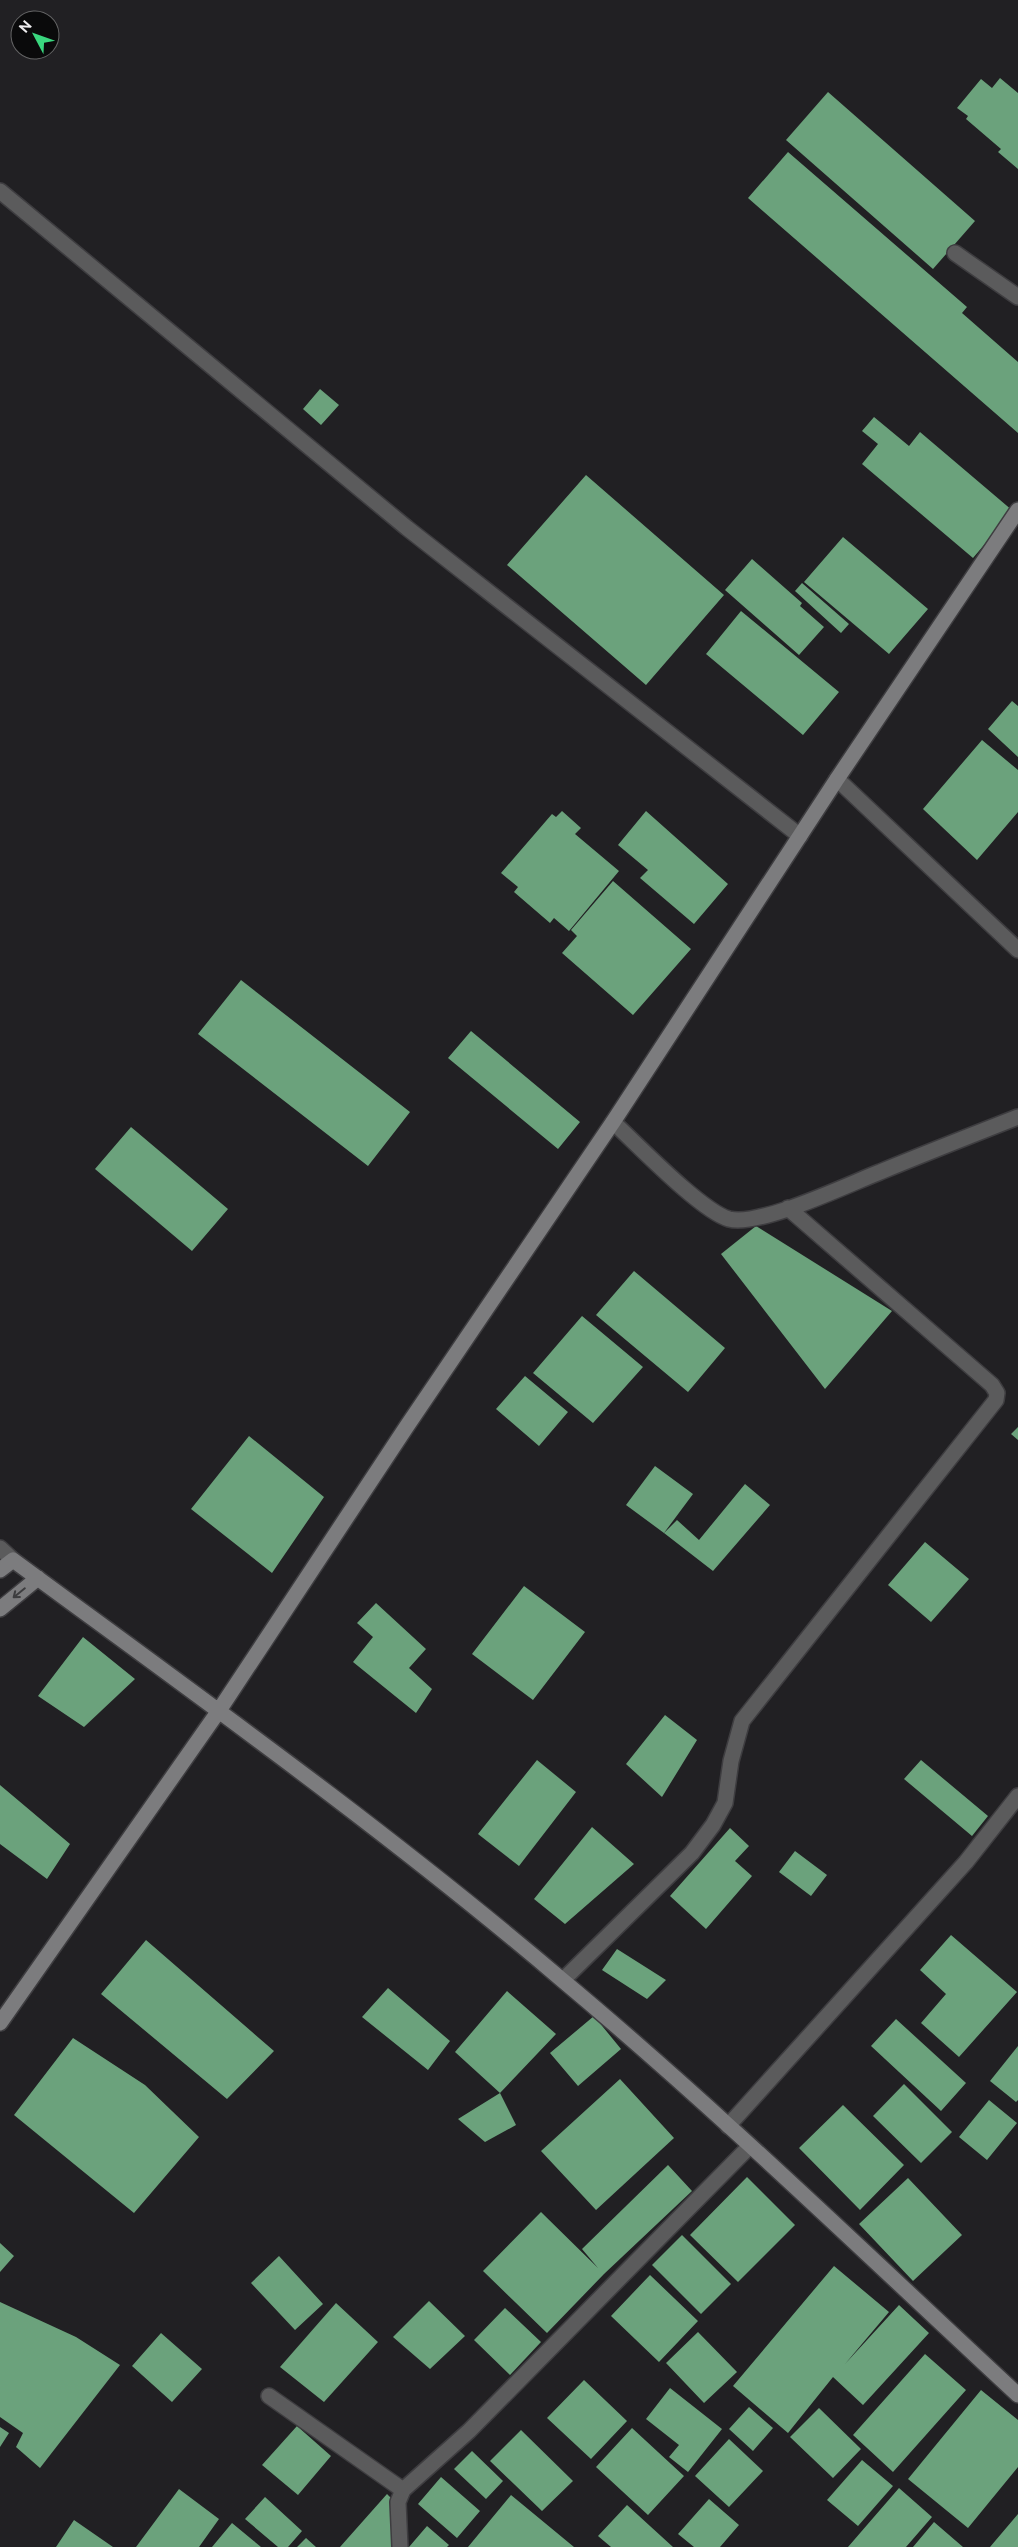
<svg xmlns="http://www.w3.org/2000/svg" width="1018" height="2547" font-family="Raleway,sans-serif">
<style>
.building{fill:#6ba27c}
.lines{fill:none;stroke-linecap:round;stroke-linejoin:round}
.lane-casing{stroke:#3e3d40;stroke-width:18}
.street-casing{stroke:#3e3d40;stroke-width:18}
.secondary-casing{stroke:#3e3d40;stroke-width:18}
.lane{stroke:#5b5b5c;stroke-width:15}
.street{stroke:#5b5b5c;stroke-width:15}
.secondary{stroke:#7c7c7e;stroke-width:15}
.oneway{stroke:#3d3d3f}
</style>
<rect width="100%" height="100%" fill="#212023"/>
<!-- building -->
<path class="building" d="M1000,78L1018,93V169L998,152L1001,149L966,119L968,116L957,108L981,79L992,88Z
M828,92L975,221L933,269L786,140Z
M788,152L967,307L962,313L1018,362V433L748,198Z
M320,389L339,405L321,425L303,409Z
M874,417L909,446L920,432L1013,511L973,558L862,464L878,444L862,431Z
M586,475L724,595L646,685L507,565Z
M843,537L928,609L889,654L804,582Z
M752,559L802,603L800,606L824,627L799,655L725,590Z
M802,583L849,624L841,633L795,591Z
M741,611L839,692L803,735L706,654Z
M1012,701L1018,706V757L988,729Z
M982,740L1018,770V812L977,860L923,809Z
M562,811L581,828L575,834L619,871L569,931L554,918L550,923L514,892L518,887L501,873L552,814L556,817Z
M646,811L728,884L694,924L640,878L648,870L618,845Z
M613,881L691,949L633,1015L562,953L577,936L571,930Z
M241,980L410,1112L368,1166L198,1034Z
M471,1031L580,1122L558,1149L448,1058Z
M131,1127L228,1209L192,1251L95,1169Z
M756,1226L892,1311L825,1389L721,1254Z
M634,1271L725,1348L688,1392L596,1315Z
M582,1316L643,1367L593,1423L533,1373Z
M525,1376L568,1412L539,1446L496,1409Z
M1018,1427V1440L1011,1434Z
M249,1436L324,1497L272,1573L191,1509Z
M655,1466L693,1494L664,1533L626,1505Z
M745,1484L770,1505L713,1571L664,1533L677,1520L699,1540Z
M925,1542L969,1579L931,1622L888,1585Z
M524,1586L585,1632L533,1700L472,1654Z
M376,1603L426,1649L409,1668L432,1689L416,1713L353,1662L373,1637L357,1623Z
M83,1637L135,1679L84,1727L38,1696Z
M665,1715L697,1740L662,1797L626,1764Z
M537,1760L576,1792L519,1866L478,1834Z
M921,1760L988,1816L972,1836L904,1779Z
M0,1785L70,1844L47,1879L0,1844Z
M592,1827L634,1864L565,1924L534,1899Z
M730,1828L749,1846L735,1861L752,1876L706,1929L670,1896Z
M795,1851L827,1875L811,1896L779,1872Z
M951,1935L1017,1992L959,2057L921,2023L946,1994L920,1970Z
M146,1940L274,2051L227,2099L101,1994Z
M617,1949L666,1980L647,1999L602,1970Z
M388,1988L450,2041L428,2070L362,2017Z
M507,1991L556,2034L500,2093L455,2052Z
M594,2016L621,2049L578,2086L550,2053Z
M896,2019L966,2083L941,2111L871,2046Z
M73,2038L145,2085L199,2137L134,2213L14,2115Z
M1018,2046V2100L1016,2102L990,2081Z
M620,2079L674,2138L596,2210L541,2151Z
M904,2084L952,2132L921,2163L873,2116Z
M500,2093L516,2125L485,2142L458,2119Z
M989,2100L1017,2123L987,2160L959,2137Z
M843,2105L904,2165L860,2210L799,2148Z
M668,2165L692,2191L604,2274L547,2333L483,2271L541,2212L598,2268L582,2249Z
M747,2177L795,2225L738,2282L690,2235Z
M908,2178L962,2235L913,2281L859,2224Z
M682,2235L731,2284L701,2314L652,2265Z
M0,2243L14,2256L0,2272Z
M279,2256L323,2304L295,2330L251,2283Z
M834,2266L889,2312L845,2364L899,2305L929,2333L863,2405L833,2377L788,2433L733,2386Z
M650,2275L698,2321L659,2362L611,2316Z
M429,2301L465,2336L430,2369L393,2337Z
M0,2302L76,2337L120,2365L40,2468L16,2447L23,2433L0,2417Z
M336,2303L378,2342L324,2402L280,2367Z
M505,2308L541,2342L510,2375L474,2340Z
M698,2332L737,2372L704,2403L666,2363Z
M161,2333L202,2369L172,2402L132,2366Z
M925,2354L966,2390L893,2472L853,2435Z
M584,2380L627,2421L591,2459L547,2418Z
M670,2388L722,2429L688,2472L669,2457L679,2445L646,2419Z
M981,2390L1018,2420V2467L968,2528L908,2479Z
M749,2407L773,2428L753,2451L729,2429Z
M819,2408L861,2449L833,2478L790,2437Z
M297,2426L331,2456L298,2495L262,2465Z
M0,2427L9,2433L0,2447Z
M632,2428L684,2476L648,2515L596,2467Z
M521,2430L573,2481L542,2511L490,2461Z
M729,2439L763,2471L729,2507L695,2476Z
M472,2451L503,2481L486,2499L454,2469Z
M862,2460L893,2486L858,2526L827,2500Z
M441,2477L480,2511L457,2538L418,2504Z
M899,2488L932,2517L906,2547H848Z
M179,2489L219,2519L199,2547H136Z
M387,2494L394,2501L396,2547H340Z
M511,2495L574,2547H468Z
M265,2497L302,2531L288,2547H278L245,2519Z
M709,2499L739,2525L720,2547H694L678,2534Z
M627,2505L673,2547H611L598,2536Z
M1018,2514V2547H990Z
M74,2520L113,2547H56Z
M934,2522L963,2547H913Z
M232,2523L261,2547H212Z
M427,2526L449,2545L447,2547H409Z
M306,2538L316,2547H297Z"/>
<g class="lines">
<defs>
<path id="lane" d="M955,253L1018,297"/>
<path id="street" d="M0,191L407,528L800,836
M837,779L1018,950
M613,1122C637,1144 701,1211 729,1219C760,1227 849,1184 880,1172C926,1153 972,1135 1018,1117
M0,1548L13,1560
M563,1980L692,1853L713,1825L725,1803L731,1761L742,1721L996,1400L997,1393L992,1385L788,1208
M728,2126L966,1862L1018,1796
M269,2396L403,2490
M400,2547L398,2502L403,2490L469,2431L750,2146"/>
<path id="secondary" d="M0,1570L13,1560C198,1696 386,1830 561,1979C719,2111 867,2255 1018,2395
M0,1609L38,1578
M0,2023L218,1712L407,1426L613,1122L837,779L1018,510"/>
</defs>
<!-- lane casing -->
<use href="#lane" class="lane-casing"/>
<!-- street casing -->
<use href="#street" class="street-casing"/>
<!-- secondary casing -->
<use href="#secondary" class="secondary-casing"/>
<!-- lane -->
<use href="#lane" class="lane"/>
<!-- street -->
<use href="#street" class="street"/>
<!-- secondary -->
<use href="#secondary" class="secondary"/>
</g>
<!-- one-way arrows -->
<defs><path id="oneway-shaft" d="M-6 0H5M1.5-3L5.5 0L1.5 3" fill="none" stroke-width="1.6" stroke-linecap="round" stroke-linejoin="round" transform="scale(1.25)"/></defs>
<use class="oneway" href="#oneway-shaft" transform="translate(19 1593) rotate(141)"/>
<!-- north arrow -->
<g transform="translate(35 35) rotate(311)"><circle r="24" fill="#0a0a0b" stroke="#656566"/>
<path d="M0-4L9 19L0 12L-9 19Z" fill="#3ad77f"/>
<text y="-8" font-size="14" font-weight="bold" text-anchor="middle" fill="#eeedef">N</text>
</g>
</svg>
